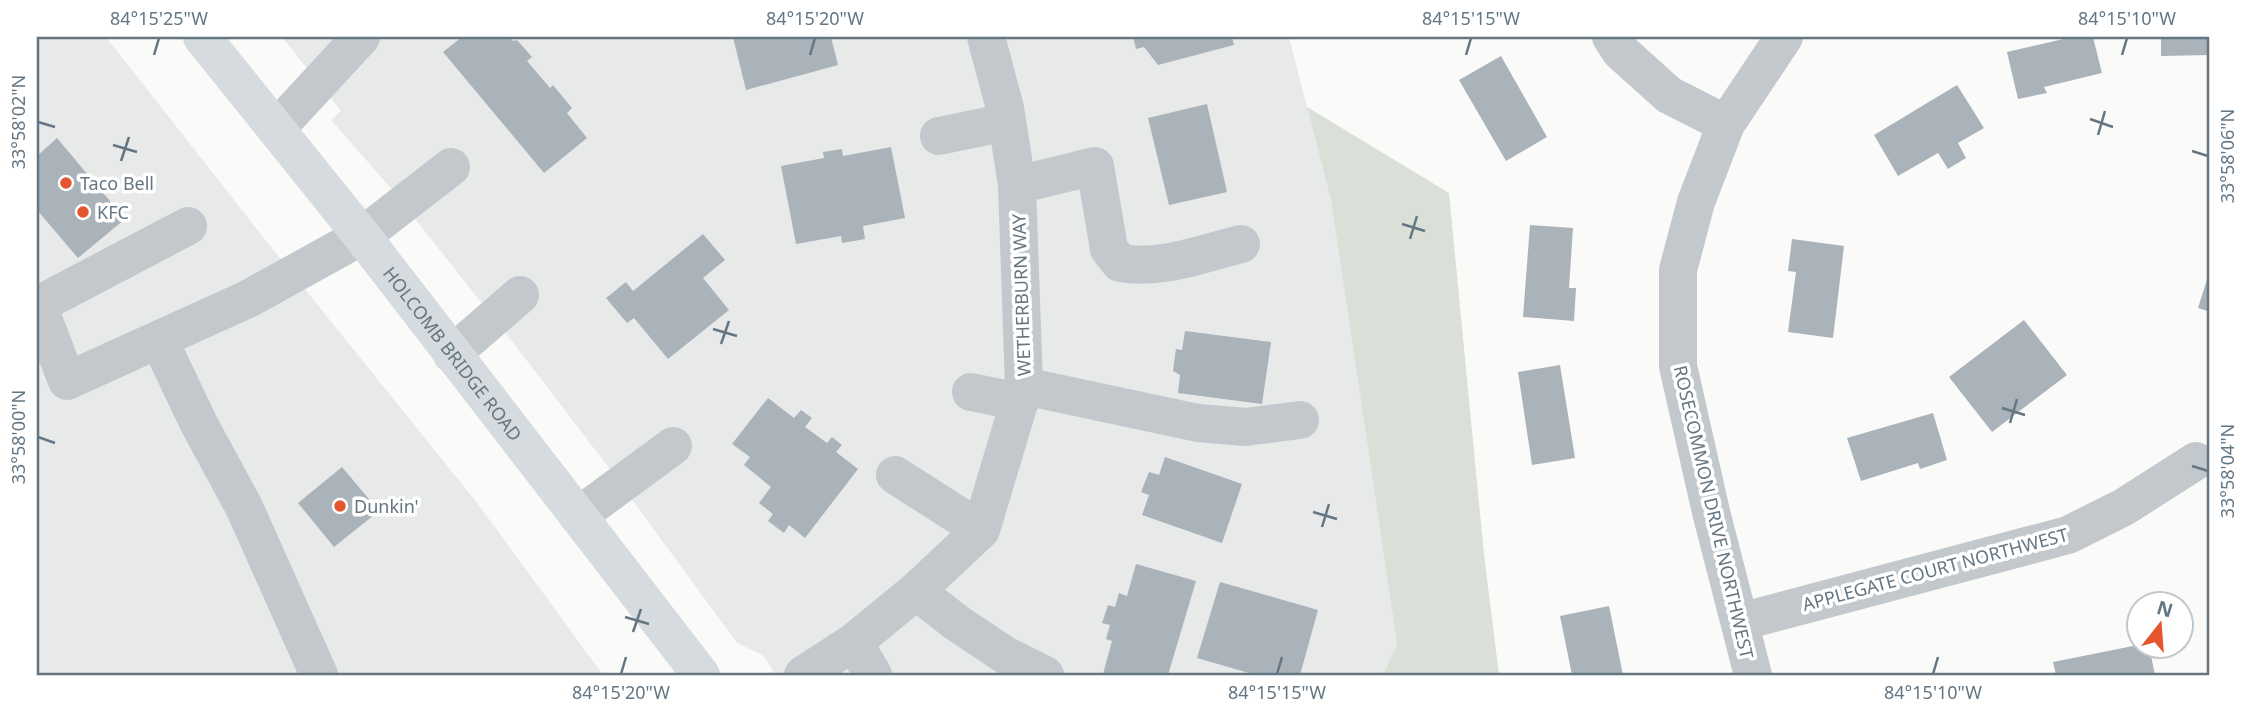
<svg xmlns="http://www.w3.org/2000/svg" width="2247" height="712" font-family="'Noto Sans',sans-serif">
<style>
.built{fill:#e8e9e9}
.green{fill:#dadfd7}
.building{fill:#aab3b9}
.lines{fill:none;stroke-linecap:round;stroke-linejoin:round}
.minor{stroke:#c3c8cc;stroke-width:38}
.major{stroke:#d6dbdf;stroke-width:38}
.ticks{fill:none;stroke:#657683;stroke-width:2.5}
.poi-dot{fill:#e4572e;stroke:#fff;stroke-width:2.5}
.labels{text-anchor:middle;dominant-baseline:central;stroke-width:7;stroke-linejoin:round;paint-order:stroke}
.poi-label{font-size:18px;fill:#657683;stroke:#fff;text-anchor:start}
.street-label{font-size:18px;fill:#657683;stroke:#fff}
.neatline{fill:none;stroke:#657683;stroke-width:2.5}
.ticks-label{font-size:18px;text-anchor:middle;fill:#657683}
</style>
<rect width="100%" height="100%" fill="#fafaf8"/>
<!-- built -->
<path class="built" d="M37,37H106L263,237L478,504L603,675H37Z
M282,37H1289L1331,200L1397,644L1383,675H776L763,655L737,643L609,468L518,349L389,186L331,120L341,111Z"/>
<!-- green -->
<path class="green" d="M1307,107L1449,193L1484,555L1499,675H1383L1397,644L1331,200Z"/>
<!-- building -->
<path class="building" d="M462,37H510L513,41L517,40L532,57L527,61L550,88L553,85L572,108L567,113L587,138L544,173L443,52Z
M733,37H831L838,65L746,90Z
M1133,37H1232L1234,45L1158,65L1144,47L1136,49Z
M2072,37H2093L2102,73L2044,87L2047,93L2018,99L2007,52Z
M2161,37H2210V55L2161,56Z
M1501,56L1547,137L1506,161L1459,80Z
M1957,85L1984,128L1958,143L1966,158L1948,169L1938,153L1898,176L1874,135Z
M1207,104L1227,192L1169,205L1148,118Z
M57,138L125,219L78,258L37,210V156Z
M891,147L905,218L863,226L865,239L842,243L841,236L796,244L781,166L824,158L823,152L842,149L843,156Z
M1530,225L1573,228L1569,288H1576L1574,321L1523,317Z
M703,234L725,260L703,278L729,310L668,359L634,318L627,323L606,298L626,282L633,291Z
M1792,239L1844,246L1833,338L1788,332L1796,272L1788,271Z
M2210,270V312L2198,308Z
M2024,320L2067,375L1992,432L1949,377Z
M1185,331L1271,342L1262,404L1178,393L1180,375L1173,371L1176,349L1182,350Z
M1560,365L1575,458L1532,465L1518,372Z
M768,398L794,418L801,410L812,418L805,427L827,443L832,437L842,445L836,452L858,469L805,538L789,525L784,533L768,521L773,514L759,503L771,487L744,465L750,457L732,444Z
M1933,413L1947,460L1920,469L1918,463L1861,481L1847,438Z
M1165,457L1242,484L1222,543L1142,515L1149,495L1141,492L1149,472L1159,475Z
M342,467L379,511L334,547L298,503Z
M1136,564L1196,581L1168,675L1103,674L1112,641L1106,639L1110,625L1102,623L1108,605L1115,607L1119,593L1127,596Z
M1220,582L1318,610L1300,675H1256L1197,658Z
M1609,606L1623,675H1572L1560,616Z
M2138,645L2149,646L2155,675H2056L2053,662Z"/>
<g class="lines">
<!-- minor -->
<path class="minor" d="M1611,37L1620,51L1669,95L1726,124
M276,129L361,37
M939,136L1007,122
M1017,185L1095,166L1109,249L1120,263C1161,270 1201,254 1241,244
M188,226L38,305L67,381L248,299L362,236L451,167
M159,340L199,424L244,507L319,675
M452,354L520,295
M1024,386L1198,423L1245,427L1300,420
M971,392L1020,402
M895,475L981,530
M578,516L673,446
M916,591L957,623L1005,655L1045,675
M1740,622L2068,535L2124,507L2196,461
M854,642L873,675
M803,675L854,642L916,591L981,530L1024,386L1017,185L1005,108L986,37
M1753,675L1711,512L1678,366V270L1696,202L1726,124L1784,37"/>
<!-- major -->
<path class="major" id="s1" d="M202,37L362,236L701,675"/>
</g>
<!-- ticks -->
<path class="ticks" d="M154,55L159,38M810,55L815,38M1466,55L1471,38M2122,55L2127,38M2090,119L2113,127M38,122L55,127M2098,135L2105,111M113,145L137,152M2192,151L2208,156M121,161L129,137M1402,224L1425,231M1410,239L1417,216M713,329L737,336M721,344L729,321M2002,408L2025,415M2010,423L2017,399M38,437L55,443M2192,466L2208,471M1313,512L1337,519M1322,527L1329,504M625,617L649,624M633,632L641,609M621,674L626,657M1277,674L1282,657M1933,674L1938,657"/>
<!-- markers -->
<g class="poi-dot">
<circle cx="66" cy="183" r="7"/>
<circle cx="83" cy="212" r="7"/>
<circle cx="340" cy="506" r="7"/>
</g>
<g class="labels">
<!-- poi labels -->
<g class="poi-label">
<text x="80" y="183">Taco Bell</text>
<text x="97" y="212">KFC</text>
<text x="354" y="506">Dunkin'</text>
</g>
<!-- street labels -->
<g class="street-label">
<text transform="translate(1021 295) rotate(-92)">WETHERBURN WAY</text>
<text stroke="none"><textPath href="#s1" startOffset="404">HOLCOMB BRIDGE ROAD</textPath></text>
<text transform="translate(1714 512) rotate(77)">ROSECOMMON DRIVE NORTHWEST</text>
<text transform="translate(1935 569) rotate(-15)">APPLEGATE COURT NORTHWEST</text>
</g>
</g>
<!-- border -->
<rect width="2247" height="712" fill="none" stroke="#ffffff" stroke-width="77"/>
<!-- north arrow -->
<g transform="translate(2160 625) rotate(17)"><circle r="33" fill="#ffffff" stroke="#c1c8cd" stroke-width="2"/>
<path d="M0-5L12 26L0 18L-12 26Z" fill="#e4572e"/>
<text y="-10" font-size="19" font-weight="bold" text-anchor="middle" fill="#657683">N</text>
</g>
<rect x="38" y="38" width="2170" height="636" class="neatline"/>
<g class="ticks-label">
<text x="159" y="25">84°15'25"W</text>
<text x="815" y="25">84°15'20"W</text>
<text x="1471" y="25">84°15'15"W</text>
<text x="2127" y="25">84°15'10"W</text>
<text transform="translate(19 122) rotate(-90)" y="6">33°58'02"N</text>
<text transform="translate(2228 156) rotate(-90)" y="6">33°58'06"N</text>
<text transform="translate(19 437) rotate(-90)" y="6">33°58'00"N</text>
<text transform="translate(2228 471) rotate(-90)" y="6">33°58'04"N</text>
<text x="621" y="699">84°15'20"W</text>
<text x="1277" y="699">84°15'15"W</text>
<text x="1933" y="699">84°15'10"W</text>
</g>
</svg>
